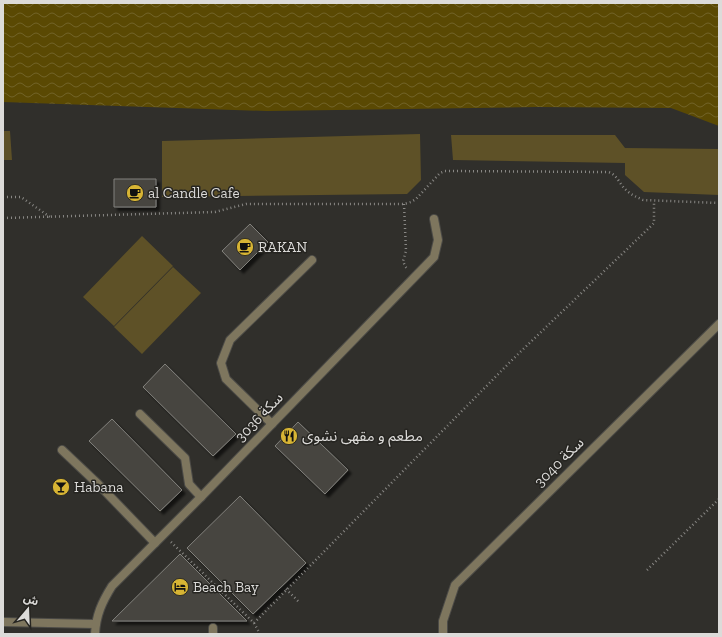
<svg xmlns="http://www.w3.org/2000/svg" width="722" height="637" font-family="'Zilla Slab','Noto Sans Arabic',serif">
<style>
.grass{fill:#5e5127}
.water{fill:url(#water-waves)}
.building{fill:#474541;stroke:#82817c;filter:url(#shadow)}
.lines{fill:none;stroke-linecap:round;stroke-linejoin:round}
.lane-casing{stroke:#4c4b47;stroke-width:10}
.street-casing{stroke:#4c4b47;stroke-width:10}
.path{stroke:#898885;stroke-width:2.5;stroke-dasharray:1 3;stroke-linecap:butt}
.lane{stroke:#7e765e;stroke-width:8}
.street{stroke:#7e765e;stroke-width:8}
.labels{text-anchor:middle;dominant-baseline:central;stroke-width:3;stroke-linejoin:round;paint-order:stroke}
.poi-label{font-size:15px;fill:#dcdbd9;stroke:#262521;text-anchor:start}
.street-label{font-size:15px;fill:#dcdbd9;stroke:#262521}
</style>
<defs>
<pattern id="water-waves" width="16" height="10" patternUnits="userSpaceOnUse"><rect width="16" height="10" fill="#5a4903"/><path d="M0 5q4-4 8 0t8 0" fill="none" stroke="#716327"/></pattern>
<filter id="shadow"><feDropShadow dx="3.5" dy="3.5" stdDeviation="1" flood-color="#0009"/></filter>
</defs>
<rect width="100%" height="100%" fill="#302f2b"/>
<!-- grass -->
<path class="grass" d="M3,131H10L12,160H3Z
M420,134L421,180L407,194L162,197V141Z
M451,135H615L625,148L719,149V195L644,192L625,175V163L453,160Z
M142,236L173,266L114,326L83,297Z
M173,267L201,293L142,354L114,327Z"/>
<!-- water -->
<path class="water" d="M3,3H719V126L671,108L536,107L267,111L3,102Z"/>
<!-- building -->
<path class="building" d="M114,179H156V207H114Z
M250,224L268,242L240,270L222,251Z
M165,364L236,434L213,456L143,387Z
M112,419L182,490L160,511L89,441Z
M298,422L348,470L325,494L275,446Z
M240,496L306,563L253,614L187,548Z
M180,554L247,621H112Z"/>
<g class="lines">
<defs>
<path id="lane" d="M140,414L185,458L189,484L201,497
M272,424L226,379L221,363L230,340L312,260
M62,450L99,485L155,543
M3,622L95,624
M213,634V628"/>
<path id="street" d="M95,634C96,615 102,602 112,586L201,497L434,257L438,240L434,219
M443,634V621L455,585L719,324"/>
</defs>
<!-- lane casing -->
<use href="#lane" class="lane-casing"/>
<!-- street casing -->
<use href="#street" class="street-casing"/>
<!-- path -->
<path class="path" d="M3,197H21L50,217
M404,204L406,251L403,261L405,266L408,270
M3,218L215,212L246,204H404L411,202L416,199L440,173L445,171L608,172C617,174 620,185 626,190C631,195 637,197 643,200L719,203
M171,542L254,623L260,634
M647,570L719,499
M286,589L299,602
M254,623L513,359L650,227L654,223V201"/>
<!-- lane -->
<use href="#lane" class="lane"/>
<!-- street -->
<use href="#street" class="street"/>
</g>
<!-- icons -->
<defs>
<symbol id="cafe-disc" viewBox="-11 -11 22 22"><circle r="9.5" fill="#d7b434" stroke="#262521"/><path d="M-5.5-4.5H6V0H3Q3 3.5 0 3.5H-2.5Q-5.5 3.5-5.5 0ZM3-3.2v2h1.7v-2ZM-6 4.5H4V6H-6Z" fill="#111"/></symbol>
<symbol id="restaurant-disc" viewBox="-11 -11 22 22"><circle r="9.5" fill="#d7b434" stroke="#262521"/><path d="M-5-6h1v4h1v-4h1v4h1v-4h1v5L-1.5 .5V6h-2V.5L-5-1ZM5-6V6H3V1.5H1.5Q1.5-4 5-6Z" fill="#111"/></symbol>
<symbol id="bar-disc" viewBox="-11 -11 22 22"><circle r="9.5" fill="#d7b434" stroke="#262521"/><path d="M-6-5H6L.8 .8V4.5H3.5V6h-7V4.5H-.8V.8Z" fill="#111"/></symbol>
<symbol id="hotel-disc" viewBox="-11 -11 22 22"><circle r="9.5" fill="#d7b434" stroke="#262521"/><path d="M-6-4.5h1.5V1H6V5H4.5V3h-9V5H-6ZM-4 0a1.8 1.8 0 1 1 3.6 0ZM.5 0V-2.5h3Q6-2.5 6 0Z" fill="#111"/></symbol>
</defs>
<g fill-rule="evenodd">
<use href="#cafe-disc" x="125" y="183" width="20" height="20"/>
<use href="#cafe-disc" x="235" y="237" width="20" height="20"/>
<use href="#restaurant-disc" x="279" y="426" width="20" height="20"/>
<use href="#bar-disc" x="51" y="477" width="20" height="20"/>
<use href="#hotel-disc" x="170" y="577" width="20" height="20"/>
</g>
<g class="labels">
<!-- poi labels -->
<g class="poi-label">
<text x="148" y="193">al Candle Cafe</text>
<text x="258" y="247">RAKAN</text>
<text x="302" y="436">مطعم و مقهى نشوى</text>
<text x="74" y="487">Habana</text>
<text x="193" y="587">Beach Bay</text>
</g>
<!-- street labels -->
<g class="street-label">
<text transform="translate(259 417) rotate(-46)">سكة 3036</text>
<text transform="translate(559 462) rotate(-45)">سكة 3040</text>
</g>
</g>
<!-- border -->
<rect width="722" height="637" fill="none" stroke="#dcdbd9" stroke-width="8"/>
<!-- north arrow -->
<g transform="translate(28 609) rotate(19)" stroke="#262521" stroke-width="3" paint-order="stroke">
<path d="M0-3L7 15L0 10L-7 15Z" fill="#dcdbd9"/>
<text y="-6" font-size="11" font-weight="bold" text-anchor="middle" fill="#dcdbd9">ش</text>
</g>
</svg>
